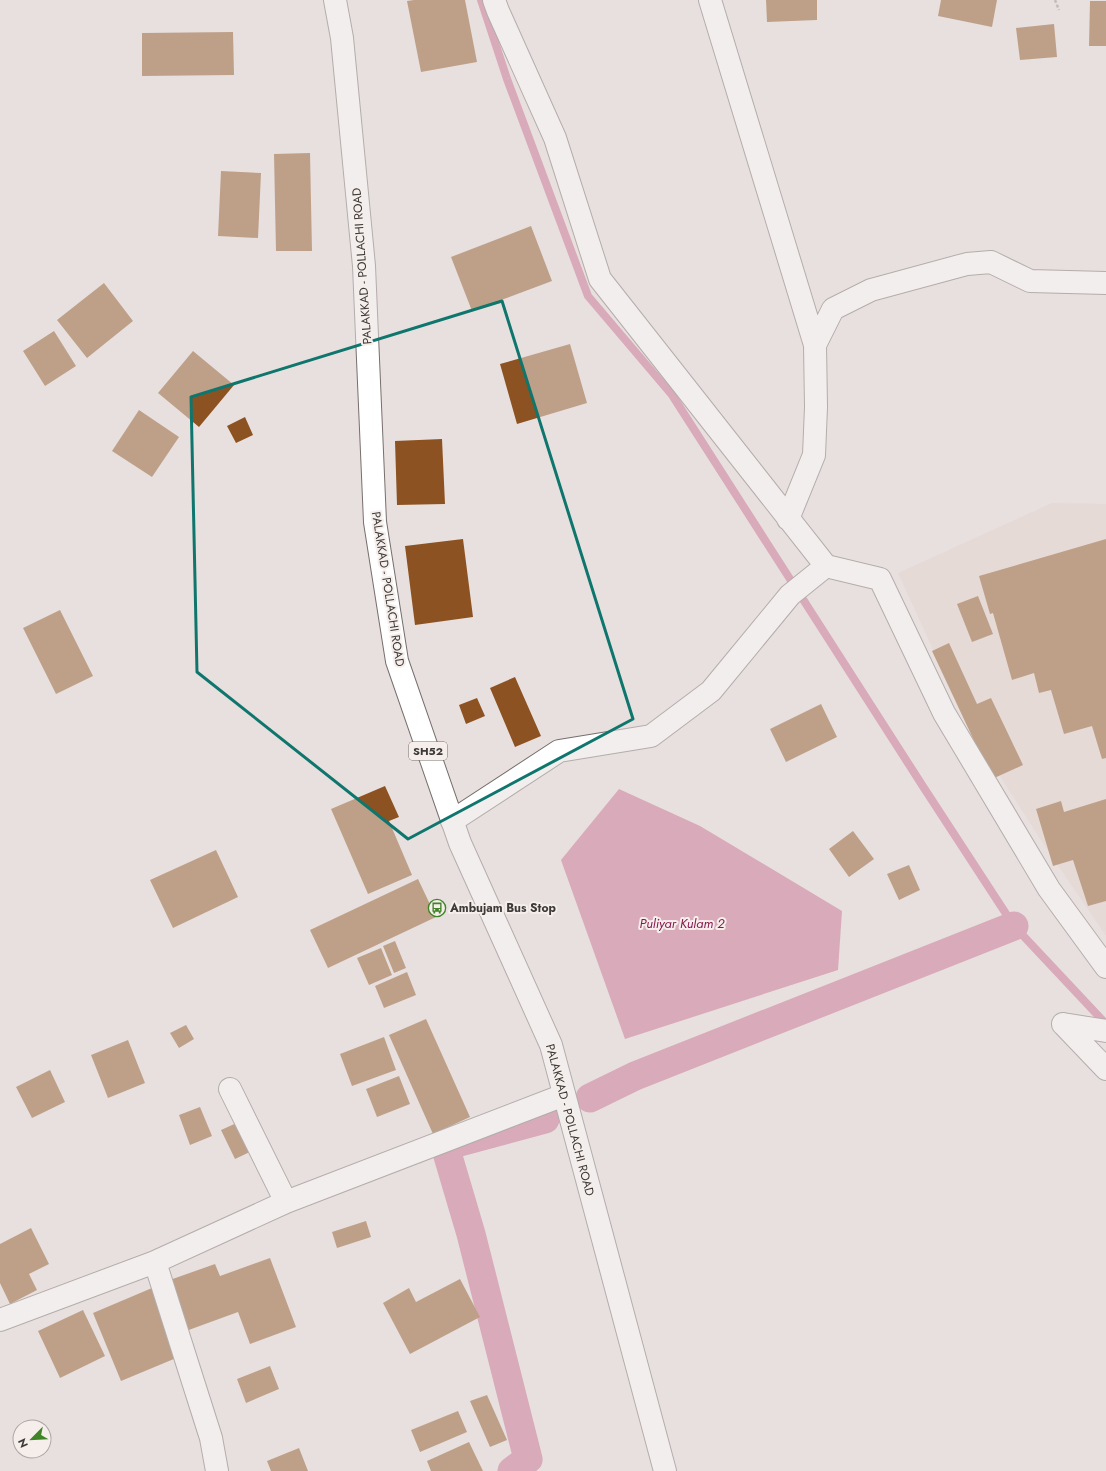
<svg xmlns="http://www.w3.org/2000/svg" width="1106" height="1471" font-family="Jost,sans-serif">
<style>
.built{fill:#e2d2cd}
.water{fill:#c6698f}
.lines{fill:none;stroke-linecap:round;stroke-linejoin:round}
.stream{stroke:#c6698f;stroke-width:8}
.canal{stroke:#c6698f;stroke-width:29}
.building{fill:#8d5222}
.minor-casing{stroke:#766f6d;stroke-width:24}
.major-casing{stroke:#766f6d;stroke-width:24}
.path{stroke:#979190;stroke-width:2.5;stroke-dasharray:3 2;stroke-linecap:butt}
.minor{stroke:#fff;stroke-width:22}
.major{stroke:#fff;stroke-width:22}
.marked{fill:none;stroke:#0f766e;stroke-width:3;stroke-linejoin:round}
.labels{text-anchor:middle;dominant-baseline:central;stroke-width:4;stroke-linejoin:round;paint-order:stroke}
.shield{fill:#f5eeeb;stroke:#74706e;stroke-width:1}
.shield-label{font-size:11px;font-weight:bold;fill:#3d3a39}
.street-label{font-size:12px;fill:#3d3a39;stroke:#f5eeeb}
.poi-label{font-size:12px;font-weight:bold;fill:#3d3a39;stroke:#f5eeeb;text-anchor:start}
.water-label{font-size:13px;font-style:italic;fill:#881751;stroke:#f5eeeb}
</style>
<rect width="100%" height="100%" fill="#e8e0de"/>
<!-- built -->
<path class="built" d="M1052,503L1106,504V936L1044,845L968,726L898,573Z"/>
<!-- water -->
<path class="water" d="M619,789L700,826L842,911L838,970L625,1039L561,860Z"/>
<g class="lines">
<!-- stream -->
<path class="stream" d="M481,0L507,79L588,296L672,395L924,788L1014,926L1106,1024"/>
<!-- canal -->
<path class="canal" d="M590,1098L635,1076L1014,926
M512,1471L528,1459L471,1234L445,1146L545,1119"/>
</g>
<!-- building -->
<path class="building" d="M414,0H465L477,62L421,72L407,1Z
M766,0H817V20L767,22Z
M941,0H997L992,27L938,16Z
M1090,1H1106V46H1089Z
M1054,24L1057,57L1020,60L1016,28Z
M233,32L234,75L142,76V33Z
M310,153L312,251H276L274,154Z
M221,171L261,173L258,238L218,236Z
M531,226L552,281L472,311L451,257Z
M104,283L133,321L87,358L57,320Z
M54,331L76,366L45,386L23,351Z
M570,344L587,403L517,424L500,364Z
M193,351L234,385L199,427L158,393Z
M139,410L179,437L152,477L112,451Z
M245,417L253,435L236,443L227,426Z
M442,439L445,504L397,505L395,441Z
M463,539L473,617L415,625L405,546Z
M1106,539V758L1102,759L1092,726L1064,734L1051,690L1039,693L1034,673L1012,680L993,613L990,614L979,576Z
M978,596L993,634L972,642L957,604Z
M60,610L93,676L56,694L23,628Z
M949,643L977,704L991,698L1023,765L992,779L932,651Z
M515,677L541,736L515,747L490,688Z
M477,698L485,716L466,724L459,705Z
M821,704L837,737L786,762L770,729Z
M385,786L399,817L389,821L412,875L368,894L331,809Z
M1106,799V901L1088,906L1073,860L1053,866L1036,809L1061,801L1064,812Z
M853,831L874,859L849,877L829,849Z
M216,850L238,897L173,928L150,880Z
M909,865L920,890L899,900L887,874Z
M418,879L436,917L328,968L310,930Z
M395,941L406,968L394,973L383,946Z
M381,948L392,975L369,985L357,958Z
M407,972L416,995L384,1008L375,986Z
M426,1019L470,1117L433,1134L389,1035Z
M186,1025L194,1039L179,1048L170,1033Z
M384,1037L396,1070L352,1086L340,1054Z
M128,1040L145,1083L108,1098L91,1055Z
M50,1070L65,1102L32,1118L16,1087Z
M399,1076L410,1104L377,1117L366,1089Z
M200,1107L212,1136L190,1145L179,1115Z
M241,1121L254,1150L235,1159L221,1130Z
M366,1221L371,1237L337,1248L332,1232Z
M31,1228L49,1264L29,1274L37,1290L10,1304L0,1283V1244Z
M270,1258L296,1327L250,1344L238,1312L186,1331L167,1281L215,1264L220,1276Z
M460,1279L480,1317L410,1354L383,1303L409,1288L416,1302Z
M152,1288L181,1356L121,1381L93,1313Z
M83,1310L105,1356L60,1378L38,1331Z
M270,1366L279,1389L246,1403L237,1379Z
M487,1395L507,1440L490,1447L470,1401Z
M458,1411L467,1432L420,1452L411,1430Z
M469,1442L483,1471H431L427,1461Z
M299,1448L308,1471H271L267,1461Z"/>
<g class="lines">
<defs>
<path id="minor" d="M494,0L498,11L555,138L600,279L826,566
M710,0L815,345
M788,519L814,455L816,407L815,345L833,309L871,290L967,264L991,262L1030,281L1106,283
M452,821L559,751L651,736L711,691L790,595L826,566L880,579L944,713L1049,889L1106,967
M1063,1024L1106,1069
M1063,1024L1106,1031
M230,1089L286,1202
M155,1262L211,1438L217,1471
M0,1320L155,1262L286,1202L564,1095"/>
<path id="major" d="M335,0L342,38L364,266L375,522L397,661L460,843L551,1045L665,1471"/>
</defs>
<!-- minor casing -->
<use href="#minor" class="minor-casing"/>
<!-- major casing -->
<use href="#major" class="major-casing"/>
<!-- path -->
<path class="path" d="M1055,0L1059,10"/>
<!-- minor -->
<use href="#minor" class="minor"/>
<!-- major -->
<use href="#major" class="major"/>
</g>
<!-- marked area -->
<path d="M0 0H1106V1471H0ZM502,301L633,719L408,839L197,672L191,397Z" fill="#e8e0de" fill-opacity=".55" fill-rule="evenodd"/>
<path class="marked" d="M502,301L633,719L408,839L197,672L191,397Z"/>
<!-- icons -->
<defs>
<symbol id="bus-ring" viewBox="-11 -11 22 22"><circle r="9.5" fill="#f5eeeb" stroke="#408428" stroke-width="1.5"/><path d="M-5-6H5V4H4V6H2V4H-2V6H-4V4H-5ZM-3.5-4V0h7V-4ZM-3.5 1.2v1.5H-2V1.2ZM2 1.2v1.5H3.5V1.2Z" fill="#408428"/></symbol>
</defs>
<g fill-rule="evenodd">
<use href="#bus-ring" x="427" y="898" width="20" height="20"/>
</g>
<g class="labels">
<!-- shield labels -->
<rect class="shield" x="409" y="742" width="38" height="18" rx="3"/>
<g class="shield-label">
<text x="428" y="751">SH52</text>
</g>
<!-- street labels -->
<g class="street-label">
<text transform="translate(362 266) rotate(-94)">PALAKKAD - POLLACHI ROAD</text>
<text transform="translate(388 589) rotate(81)">PALAKKAD - POLLACHI ROAD</text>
<text transform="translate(570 1120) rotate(75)">PALAKKAD - POLLACHI ROAD</text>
</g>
<!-- poi labels -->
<g class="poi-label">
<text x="450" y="908">Ambujam Bus Stop</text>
</g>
<!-- water labels -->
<g class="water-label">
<text x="682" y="923">Puliyar Kulam 2</text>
</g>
</g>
<!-- north arrow -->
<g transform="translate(32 1439) rotate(246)"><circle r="19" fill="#f5eeeb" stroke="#aba6a4"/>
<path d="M0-3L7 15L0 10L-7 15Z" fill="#408428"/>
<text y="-6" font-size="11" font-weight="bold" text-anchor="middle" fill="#3d3a39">N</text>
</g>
</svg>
